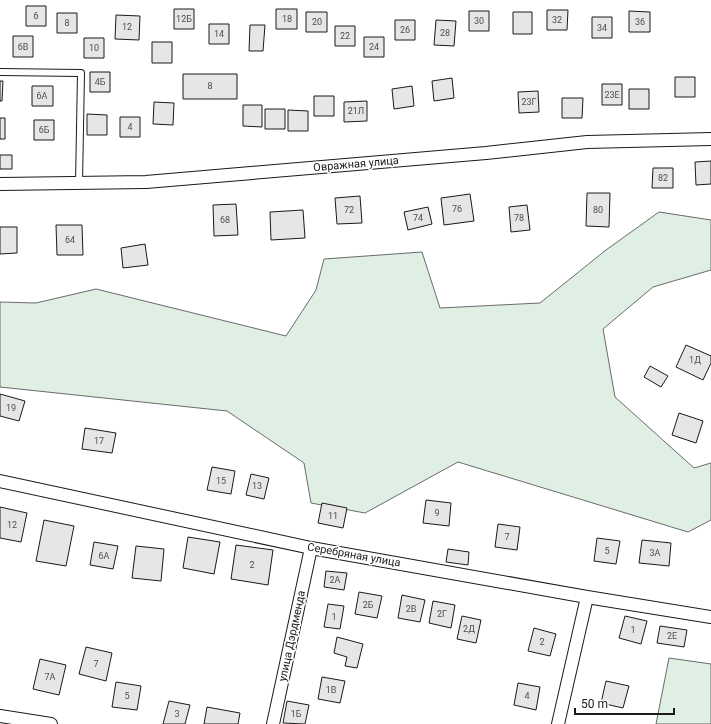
<svg xmlns="http://www.w3.org/2000/svg" width="711" height="724" font-family="Roboto,sans-serif">
<style>
.green{fill:#e0efe3;stroke:#6a6a6a}
.building{fill:#e6e6e6;stroke:#1a1a1a}
.lines{fill:none;stroke-linecap:round;stroke-linejoin:round}
.service-casing{stroke:#1a1a1a;stroke-width:8}
.minor-casing{stroke:#1a1a1a;stroke-width:14}
.service{stroke:#fff;stroke-width:6}
.minor{stroke:#fff;stroke-width:12}
.labels{text-anchor:middle;dominant-baseline:central;stroke-width:3;stroke-linejoin:round;paint-order:stroke}
.number-label{font-size:9px;fill:#4d4d4d}
.street-label{font-size:11px;fill:#1a1a1a;stroke:#fff}
</style>
<rect width="100%" height="100%" fill="#fff"/>
<!-- green -->
<path class="green" d="M659,212L711,220V270L653,287L603,329L615,397L694,468L711,463V520L688,532L458,462L365,513L311,503L304,463L227,411L0,387V302L36,303L96,289L286,336L316,290L324,259L422,252L440,308L540,303L606,250Z
M669,658L711,664V724H656Z"/>
<!-- building -->
<path class="building" d="M26,6H46V26H26Z
M174,9H194V29H174Z
M276,9H297V29H276Z
M547,10H568L567,30H547Z
M469,11H489V31H469Z
M629,11L650,12V32H629Z
M306,12H327V32H306Z
M513,12H532V34H513Z
M57,13H77V33H57Z
M116,15L140,16L139,40L115,39Z
M592,17H612V38H592Z
M395,20H415V40H395Z
M436,20L456,21L454,46L434,45Z
M209,24H229V44H209Z
M250,25H265L263,51H249Z
M335,26H355V46H335Z
M13,36H33V57H13Z
M364,37H384V57H364Z
M84,38H104V58H84Z
M152,42H172V63H152Z
M90,72H110V92H90Z
M183,74H237V99H183Z
M675,77H695V97H675Z
M452,78L454,98L434,101L432,81Z
M0,81H3L2,101H0Z
M602,84H622V105H602Z
M32,86H53V106H32Z
M412,86L414,106L394,109L392,89Z
M629,89H649V109H629Z
M538,91L539,112L519,113L518,92Z
M314,96H334V116H314Z
M562,98H583L582,118H562Z
M367,101V121L344,122V102Z
M154,102L174,103L173,125L153,124Z
M243,105H262V127L243,126Z
M265,109H285V129H265Z
M288,110L308,111V131H288Z
M87,114L107,115V135H87Z
M120,117H140V137H120Z
M0,118H5V139H0Z
M34,120H54V140H34Z
M0,155H12V169H0Z
M711,161V184L696,185L695,162Z
M653,168H673V188H652Z
M587,193H610L609,227L586,226Z
M470,194L474,221L444,225L441,198Z
M360,196L362,223L337,224L335,198Z
M236,204L238,235L214,236L213,205Z
M527,205L530,230L511,232L509,207Z
M428,207L432,224L408,230L404,212Z
M303,210L305,238L271,240L270,212Z
M56,225H82L83,255H57Z
M0,227H17V253L0,254Z
M145,244L148,265L123,268L121,248Z
M686,345L711,356V363L703,380L676,367Z
M650,366L668,376L661,387L644,377Z
M0,394L25,401L19,421L0,416Z
M679,413L703,421L696,443L672,435Z
M85,428L116,433L112,453L82,449Z
M212,467L235,471L231,494L207,490Z
M251,474L269,478L264,499L246,495Z
M426,500L451,503L449,526L423,523Z
M322,503L347,508L343,528L318,523Z
M0,507L27,513L21,542L0,538Z
M44,520L74,526L66,566L36,561Z
M498,524L520,527L517,550L495,547Z
M188,537L220,542L214,574L183,568Z
M597,538L620,541L616,564L594,561Z
M642,540L671,543L669,566L639,563Z
M94,542L118,546L113,569L90,565Z
M236,545L273,550L268,585L231,579Z
M136,546L164,549L161,581L132,578Z
M448,549L469,552L468,565L446,562Z
M326,571L347,573L344,590L324,587Z
M359,592L382,596L377,618L355,614Z
M402,595L425,600L420,622L398,618Z
M433,601L455,605L451,628L429,623Z
M328,604L344,606L340,629L324,627Z
M462,616L481,620L476,643L457,639Z
M625,616L647,621L641,644L619,638Z
M660,626L687,630L684,647L657,643Z
M534,628L556,634L550,656L528,651Z
M337,637L363,644L357,668L345,666L347,657L334,653Z
M86,647L112,653L106,681L79,674Z
M40,659L66,665L59,695L33,689Z
M322,677L345,681L340,703L318,699Z
M606,681L629,686L623,708L601,703Z
M116,682L141,686L137,710L112,707Z
M518,683L540,687L536,710L514,705Z
M169,701L190,705L185,724H163Z
M287,701L309,705L305,724L283,723Z
M207,707L240,713L238,724H204Z"/>
<g class="lines">
<defs>
<path id="service" d="M0,72L81,73L79,183"/>
<path id="minor" d="M0,184L146,182L486,153L587,142L711,139
M0,481L311,548L587,597L711,617
M0,716L51,724
M273,724L311,548
M558,724L587,597"/>
</defs>
<!-- service casing -->
<use href="#service" class="service-casing"/>
<!-- minor casing -->
<use href="#minor" class="minor-casing"/>
<!-- service -->
<use href="#service" class="service"/>
<!-- minor -->
<use href="#minor" class="minor"/>
</g>
<g class="labels">
<!-- number labels -->
<g class="number-label">
<text x="36" y="16">6</text>
<text x="184" y="19">12Б</text>
<text x="287" y="19">18</text>
<text x="557" y="20">32</text>
<text x="479" y="21">30</text>
<text x="317" y="22">20</text>
<text x="640" y="22">36</text>
<text x="67" y="23">8</text>
<text x="127" y="27">12</text>
<text x="602" y="28">34</text>
<text x="405" y="30">26</text>
<text x="445" y="33">28</text>
<text x="219" y="34">14</text>
<text x="345" y="36">22</text>
<text x="23" y="47">6В</text>
<text x="374" y="47">24</text>
<text x="94" y="48">10</text>
<text x="100" y="82">4Б</text>
<text x="210" y="86">8</text>
<text x="612" y="95">23Е</text>
<text x="42" y="96">6А</text>
<text x="529" y="102">23Г</text>
<text x="356" y="111">21Л</text>
<text x="130" y="127">4</text>
<text x="44" y="130">6Б</text>
<text x="663" y="178">82</text>
<text x="457" y="209">76</text>
<text x="349" y="210">72</text>
<text x="598" y="210">80</text>
<text x="418" y="218">74</text>
<text x="519" y="218">78</text>
<text x="225" y="220">68</text>
<text x="70" y="240">64</text>
<text x="695" y="360">1Д</text>
<text x="11" y="408">19</text>
<text x="99" y="441">17</text>
<text x="221" y="481">15</text>
<text x="257" y="486">13</text>
<text x="437" y="513">9</text>
<text x="333" y="516">11</text>
<text x="12" y="525">12</text>
<text x="507" y="537">7</text>
<text x="607" y="551">5</text>
<text x="655" y="553">3А</text>
<text x="104" y="556">6А</text>
<text x="252" y="565">2</text>
<text x="335" y="580">2А</text>
<text x="368" y="605">2Б</text>
<text x="411" y="609">2В</text>
<text x="442" y="614">2Г</text>
<text x="334" y="617">1</text>
<text x="469" y="629">2Д</text>
<text x="633" y="630">1</text>
<text x="672" y="636">2Е</text>
<text x="542" y="642">2</text>
<text x="96" y="664">7</text>
<text x="50" y="677">7А</text>
<text x="331" y="690">1В</text>
<text x="127" y="696">5</text>
<text x="527" y="696">4</text>
<text x="177" y="714">3</text>
<text x="296" y="714">1Б</text>
</g>
<!-- street labels -->
<g class="street-label">
<text transform="translate(356 164) rotate(-5)">Овражная улица</text>
<text transform="translate(354 555) rotate(10)">Серебряная улица</text>
<text transform="translate(292 636) rotate(-78)">улица Дэрдменда</text>
</g>
</g>
<!-- scale -->
<path d="M575 708v6h99v-6" fill="none" stroke="#1a1a1a" stroke-width="2"/>
<text x="581" y="708" font-size="12" fill="#1a1a1a" stroke="#ffffff" stroke-width="3" paint-order="stroke">50 m</text>
</svg>
